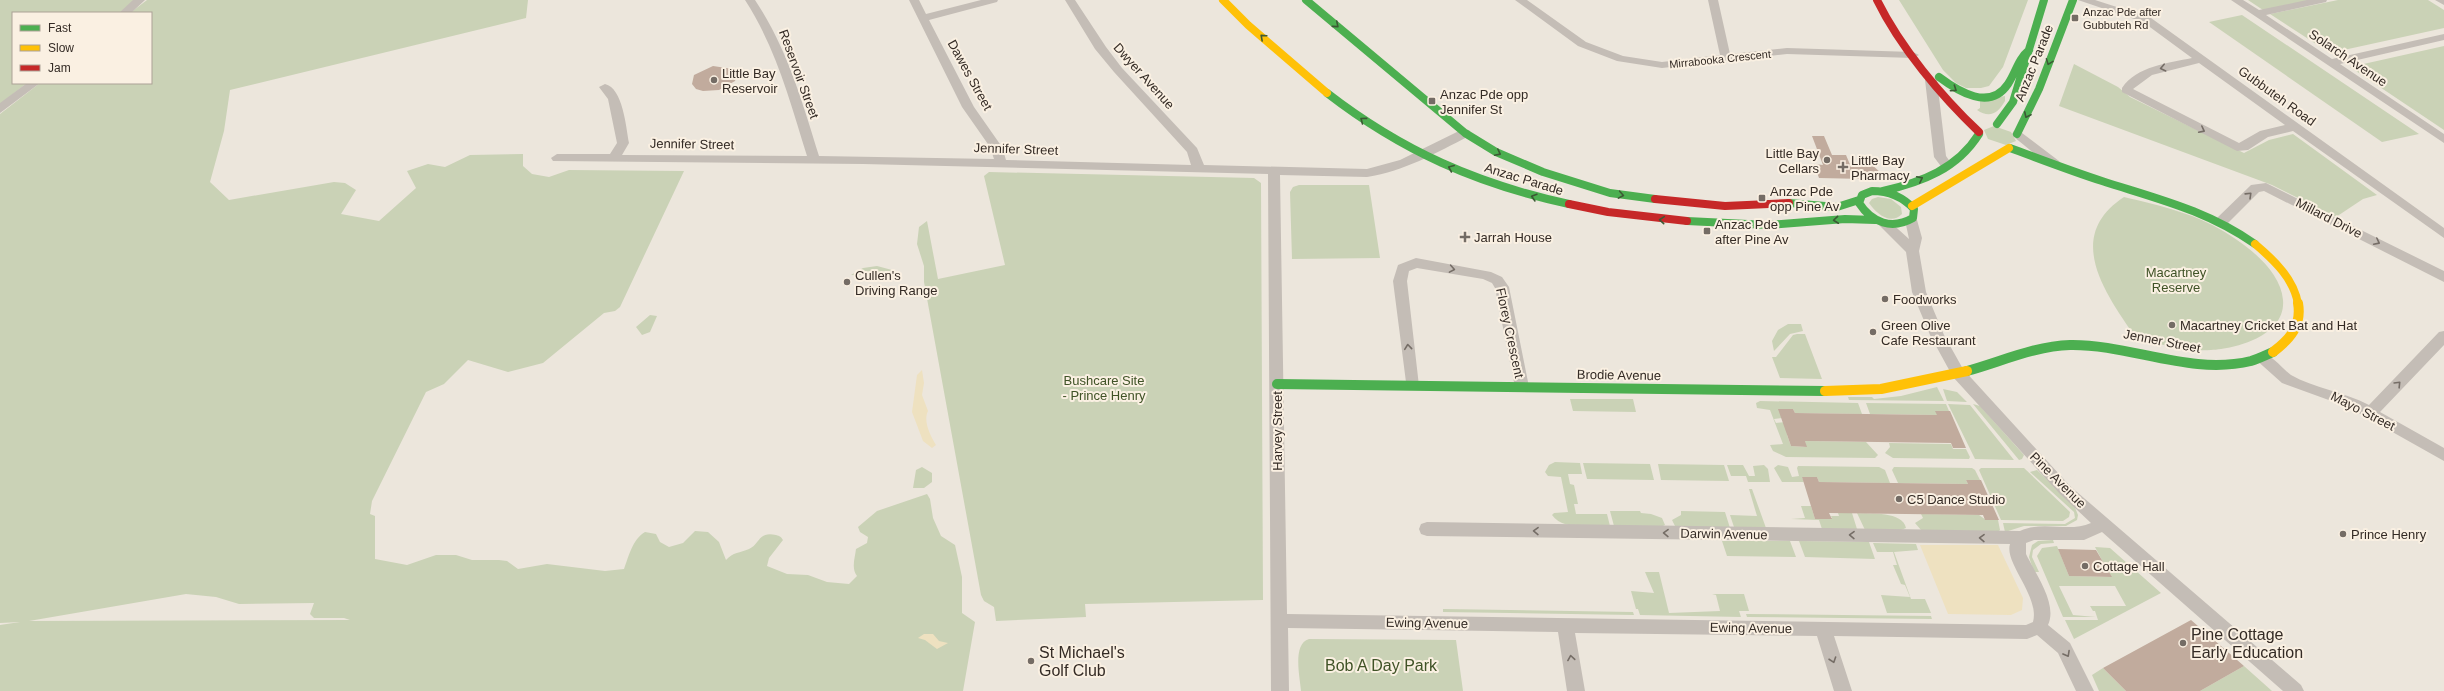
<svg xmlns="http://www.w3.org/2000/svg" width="2444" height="691" font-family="Arial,sans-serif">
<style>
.green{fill:#cad2b6;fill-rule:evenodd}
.sand{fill:#eee1c0}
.building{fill:#c1ab9d}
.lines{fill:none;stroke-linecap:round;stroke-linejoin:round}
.street{fill:#c4bdb6;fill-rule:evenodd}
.fast-far1{stroke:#4caf50;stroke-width:8}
.fast{stroke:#4caf50;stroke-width:10}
.slow-far1{stroke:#ffc107;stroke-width:8}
.slow{stroke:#ffc107;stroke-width:10}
.jam{stroke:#c62828;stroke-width:8}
.oneway{stroke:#3c5934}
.oneway2{stroke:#756d66}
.poi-dot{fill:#746c65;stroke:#faf0e2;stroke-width:1.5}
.labels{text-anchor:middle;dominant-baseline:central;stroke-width:4;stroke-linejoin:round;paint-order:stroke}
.far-poi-label{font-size:11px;fill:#342b25;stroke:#faf0e2;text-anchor:start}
.far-street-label{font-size:11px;fill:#342b25;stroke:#faf0e2}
.street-label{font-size:13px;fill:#342b25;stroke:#faf0e2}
.poi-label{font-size:13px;fill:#342b25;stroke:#faf0e2;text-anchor:start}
.park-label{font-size:13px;fill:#405327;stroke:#faf0e2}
.near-poi-label{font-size:16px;fill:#342b25;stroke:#faf0e2;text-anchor:start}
.near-park-label{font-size:16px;fill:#405327;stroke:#faf0e2}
</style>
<rect width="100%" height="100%" fill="#ece6dc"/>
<!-- green -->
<path class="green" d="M0,0H136L119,13H13V83H27L0,104Z
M147,0H528L526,18L230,90L224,131L210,182L229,200L334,182L345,183L356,190L341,214L379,221L416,188L407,171L428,164L445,167L470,155L523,154V166L532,174L549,177L569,170L684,171L620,307L615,311L604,313L543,363L508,372L468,360L444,384L426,392L372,501L370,514L375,516V559L407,565L436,555H456L472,560H499L507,561L518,569L547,564L605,571L624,569C629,556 632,540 645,532L656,534L660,542L669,547L683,543L695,531L708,532L719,542L726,560C733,552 740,553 749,549C760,544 758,531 776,535C780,536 781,537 783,540L769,558L767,566L787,574L808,575L827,582L849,584L857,576C851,568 855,558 856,549L867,543L868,537L860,532L858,527L877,511L927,494L930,499L933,518L941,536L955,545L962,577V613L975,622L963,691H0V625L20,622L0,623V114L40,83H151V13H130ZM186,594L216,597L239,604L314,603L310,614L314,618H344L350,620L29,621Z
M1899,0H2028L2003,67L1989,86L1981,88H1966L1956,83L1943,70Z
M2248,0H2312L2263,10Z
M2338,0H2428L2444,10V28L2330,53L2270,14Z
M2242,15L2419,134L2382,142L2209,22Z
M2444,46V130L2350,67Z
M2074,64L2118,87L2130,97L2244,153L2269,140L2293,134L2377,195L2363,199L2336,217L2272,185L2059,106Z
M2005,96V101C1998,113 1990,119 1977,110L1980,108V101Z
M1994,126L2011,132L2016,141L2006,145L1988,139L1984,130Z
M989,172L1254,178L1261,183L1263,600L1085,604L1086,617L996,621L994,607L984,601L981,595L924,282V266L917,244L919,227L927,221L938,279L1005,265L984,176Z
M1299,185H1369L1380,258L1292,259L1290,192L1293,187Z
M1878,197L1891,199L1901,207L1902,214C1890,226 1876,213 1869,203L1872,199Z
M2124,197C2161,206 2199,214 2231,236C2252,249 2281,273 2283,300C2286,335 2237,349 2211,350C2186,352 2160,344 2136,338C2106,294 2063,237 2124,197Z
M877,266L892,270L894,276L890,280L884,275H851L863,268Z
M650,315L657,316L650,332L642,335L636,327Z
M1788,324H1801L1803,331L1790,334L1774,351L1772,341L1778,330Z
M1797,334H1805L1822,379L1780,378L1772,357H1776L1793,335Z
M1937,387L1944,401L1849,400L1848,397H1872L1874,399L1901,396Z
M1943,389L1957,392L1967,402L1947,401Z
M1570,399H1633L1636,412L1573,411Z
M1760,401L1858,403L1862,414L1795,413L1793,409H1779L1782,418L1774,419L1776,423L1786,422L1787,435L1791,446L1806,447L1805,441L1866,442L1878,455L1875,458L1786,457L1773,451L1770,445L1783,444L1770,410L1757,408L1756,403Z
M1866,403L1946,404L1949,411L1937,415L1870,414Z
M1948,404L1970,405L2014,460L1975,459Z
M1973,404L1980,406L2024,455L2022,459L2019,460Z
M1889,443L1951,444L1953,449H1966L1970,457L1969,459L1893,458L1885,453L1890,447Z
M1555,462L1580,463L1583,479L1582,474H1568L1570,484L1574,485L1578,504H1574L1576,514H1607L1610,526C1592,526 1563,531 1552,515L1554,513L1568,512L1561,477L1548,476L1545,472L1549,465Z
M1583,463L1650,464L1654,480L1587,479Z
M1658,464L1724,465L1729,481L1661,480Z
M1727,465H1743L1749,476H1755L1753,466L1764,465L1768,469L1770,482H1748L1746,476H1731Z
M1778,465L1788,467L1792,477L1799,476L1797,468L1798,466L1879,467L1885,470L1890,483L1819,482L1817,477H1802L1804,482H1782L1774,468Z
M922,467L932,473V482L924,488H913L916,470Z
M1894,467L1972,468L1975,470L1980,480H1966L1968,484L1898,483L1892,470Z
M1981,468H2024L2070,512L2069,517L2063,521L2001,520L1979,470Z
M2037,470L2074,505L2078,515L2077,520L2066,526H2024L2005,532L2003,523L2065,524L2075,518L2074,512L2030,472Z
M1749,489H1752L1766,528L1734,527L1730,515L1757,516Z
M1801,506H1811L1815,519L1832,518L1831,516H1839L1838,513H1852L1857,529H1822L1819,520L1791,519L1805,518Z
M1610,511H1640L1641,513L1651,514L1662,518L1665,525L1661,527L1614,526Z
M1681,511L1725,512L1730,528L1675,526L1672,520L1681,515Z
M1857,513C1870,514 1903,511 1906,528L1901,530H1865Z
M1921,514L1979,515L1986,520H1998L2000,530L1997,533L1921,530L1915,523L1923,518Z
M2053,540L2054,543L2041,544L2033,550L2032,557L2039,572H2034L2029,557L2032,545L2038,541Z
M1722,541H1790L1796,557L1727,556Z
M1799,541L1869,542L1875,559L1805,557Z
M1873,543L1916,544L1918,550L1894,552L1911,599H1925L1931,613H1887L1881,595L1910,597L1905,585L1901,584L1893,565H1897L1893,552H1877Z
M2057,546L2069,576L2111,577L2095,547L2110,548L2161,593L2074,639L2065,620H2098L2095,611H2093L2090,606H2126L2115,586H2059L2073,615L2096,617H2063L2037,556L2042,548Z
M1645,572H1659L1669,613L1720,611L1716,595L1712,594H1744L1749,611H1739L1741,617L1640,615L1638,609H1636L1631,591L1654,593Z
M1443,609L1633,612L1634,615L1443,612Z
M1746,614L1931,616L1932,619L1747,617Z
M1309,639L1456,640L1463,691H1301C1300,677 1292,644 1309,639Z
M2244,666L2272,691H2200Z
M2103,668L2126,691H2099L2092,675Z"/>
<!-- sand -->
<path class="sand" d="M922,370L924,383L922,395L928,411C923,421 930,435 936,445L932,448L923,441L912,412L917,375Z
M1920,545H1998L2023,598L2022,610L2011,615L1948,614Z
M924,634H933L939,641L948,643L937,649L925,640L918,638Z"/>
<!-- building -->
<path class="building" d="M713,66L733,69L737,75L735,81L719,90L703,91L696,89L692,84L694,75Z
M1812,136H1824L1832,155H1846L1851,167L1870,163L1882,174L1865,179L1819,178L1814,164L1823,165Z
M1778,409H1793L1795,413L1937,415L1935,411H1950L1966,448H1953L1951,443L1805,441L1807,447L1791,446Z
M1802,477H1817L1819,482L1968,484L1966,480H1981L1999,520H1985L1983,515L1829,513L1832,519H1815Z
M2058,549L2096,550L2112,577L2069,576Z
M2191,620L2244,666L2200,691H2126L2103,668Z"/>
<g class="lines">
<!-- street -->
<path class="street" d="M133,0H145L131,13H119Z
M745,0H755C787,48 802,101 819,156L994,159L990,147L962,107L909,0H919L926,14L981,0H998L997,2L929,20L974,107L1002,147L1006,160L1191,165L1187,152L1114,72L1095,49L1065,0H1075L1106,47L1122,68L1197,148L1204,165L1367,169L1400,160L1461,130H1469L1471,133L1469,136C1436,153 1405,171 1367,177L1280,175L1287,614L2026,625L2033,622C2040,596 2004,563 2010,544L1427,536L1421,534L1419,529L1421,524L1427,522L2020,531C2043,520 2069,533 2091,523L2060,494L1953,377L1930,335L1912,292L1906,252L1877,223L1883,219L1888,220L1909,239L1905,220L1911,216L1917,220L1922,238L1919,251L1926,292L1944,335L1963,369L2070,486L2301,685L2304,691H2283L2102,532L2084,540H2034L2026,543V554C2035,573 2058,604 2048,625L2070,643L2094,691H2076L2058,653L2037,635L2027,639L1834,636L1852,691H1834L1817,636L1575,633L1585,691H1567L1558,632L1288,628L1289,691H1271L1268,174L863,164L553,161L551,158L557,154H610L617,143L608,99L599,87L605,84C623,88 626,127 629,143L622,155L807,156C790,101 776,48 745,0Z
M1515,0H1527L1586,42L1623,56L1662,62L1720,55L1708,0H1718L1730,54L1787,48L1913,52L1919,55L1913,58L1787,54L1662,68L1617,61L1578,46Z
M2078,0H2095L2151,18L2444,228V238L2293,131L2268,137L2248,150L2237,151L2122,92V88C2137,66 2168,63 2192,58L2143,22ZM2199,63L2285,125L2260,131L2239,143L2133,89L2152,75Z
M2231,0H2243L2259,10L2307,0H2327L2326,2L2266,15L2332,59L2444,34V40L2340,64L2444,134V143Z
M2435,0H2444V5Z
M1931,77L1937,80L1946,156L1953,166L1947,170L1943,169L1934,157L1925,80Z
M27,83H40L0,113V103Z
M2018,130L2059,161L2061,164L2059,167H2051L2014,137L2012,134L2014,131Z
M2266,183L2444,271V282L2264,191L2259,192L2226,225H2216L2215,222L2216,219L2251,185Z
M1416,258L1491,272L1502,277L1509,287L1529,387L1527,391H1517L1515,387L1495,288L1492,283L1483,279L1417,268L1409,271L1407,281L1419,386L1417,390H1407L1393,281L1398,265Z
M2444,331V345L2380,412L2444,448V461L2348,407L2282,383L2254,358L2256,354C2270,350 2281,368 2291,375C2313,388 2345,392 2369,405L2439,332Z"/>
<!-- fast-far1 -->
<path class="fast-far1" d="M1306,0L1465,133L1496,152L1543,172L1610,193L1655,199
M1939,77C1959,92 1990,111 2008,84C2016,72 2018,59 2029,50
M1327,93C1402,151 1477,184 1569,204
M1997,124L2013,102L2044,0
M2017,134L2039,89L2073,0
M2010,148C2040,159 2071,171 2102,181C2158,199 2206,210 2255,244
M1872,191C1889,191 1902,196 1914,209L1913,218C1892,230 1872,223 1859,203L1862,195Z
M1883,191C1922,182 1957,169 1979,134
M1789,203L1837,207L1859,200
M1687,221L1768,225L1845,219L1875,220"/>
<!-- fast -->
<path class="fast" d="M1967,371C2000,362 2035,346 2070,345C2130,344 2191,376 2251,361C2258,359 2266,355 2273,352
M1277,384L1825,391"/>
<!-- slow-far1 -->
<path class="slow-far1" d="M1223,0L1248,25L1327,93
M1912,206L2009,148
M2255,244C2274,260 2294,279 2298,304"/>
<!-- slow -->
<path class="slow" d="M2273,352C2290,339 2302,326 2298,303
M1825,391L1881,389L1967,371"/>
<!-- jam -->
<path class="jam" d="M1877,0C1900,47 1941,96 1979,132
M1655,199L1725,206L1789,203
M1569,204L1608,212L1687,221"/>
</g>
<!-- one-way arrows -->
<defs><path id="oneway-chevron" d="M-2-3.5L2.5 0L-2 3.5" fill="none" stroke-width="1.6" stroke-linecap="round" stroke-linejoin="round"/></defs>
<g class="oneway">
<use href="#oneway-chevron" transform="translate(1336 25) rotate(40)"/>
<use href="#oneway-chevron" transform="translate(1263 37) rotate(-138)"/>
<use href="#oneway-chevron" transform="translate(2049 62) rotate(111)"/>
<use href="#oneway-chevron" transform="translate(1954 89) rotate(34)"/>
<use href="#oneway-chevron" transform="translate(2027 115) rotate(115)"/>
<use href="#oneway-chevron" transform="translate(1363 120) rotate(-143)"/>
<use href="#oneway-chevron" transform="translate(1498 153) rotate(27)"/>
<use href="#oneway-chevron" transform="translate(1451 168) rotate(-157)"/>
<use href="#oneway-chevron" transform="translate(1920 179) rotate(-26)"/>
<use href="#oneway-chevron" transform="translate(1621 195) rotate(10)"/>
<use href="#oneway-chevron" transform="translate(1534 197) rotate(-164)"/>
<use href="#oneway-chevron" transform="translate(1662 220) rotate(-175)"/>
<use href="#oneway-chevron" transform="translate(1836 220) rotate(174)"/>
</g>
<g class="oneway2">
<use href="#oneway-chevron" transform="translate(2163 68) rotate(167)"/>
<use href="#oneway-chevron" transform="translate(2202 130) rotate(27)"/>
<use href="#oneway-chevron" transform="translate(2249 195) rotate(-44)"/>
<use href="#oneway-chevron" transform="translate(2377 242) rotate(27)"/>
<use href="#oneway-chevron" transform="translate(1452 269) rotate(10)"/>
<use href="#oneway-chevron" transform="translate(1408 347) rotate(-96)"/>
<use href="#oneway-chevron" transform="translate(2398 384) rotate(-46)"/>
<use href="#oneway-chevron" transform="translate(1536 531) rotate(-179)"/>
<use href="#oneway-chevron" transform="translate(1666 533) rotate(-179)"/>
<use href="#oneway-chevron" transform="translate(1852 535) rotate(-179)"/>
<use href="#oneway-chevron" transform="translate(1982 538) rotate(-179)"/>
<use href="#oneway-chevron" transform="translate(2067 654) rotate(61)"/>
<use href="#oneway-chevron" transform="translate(1571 658) rotate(-99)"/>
<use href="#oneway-chevron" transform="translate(1833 660) rotate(71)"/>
</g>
<!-- markers -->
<g class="poi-dot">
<rect x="2071" y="14" width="8" height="8" rx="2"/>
<circle cx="714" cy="80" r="4"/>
<rect x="1428" y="97" width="8" height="8" rx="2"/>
<circle cx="1827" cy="160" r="4"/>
<path d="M1841 161h4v4h4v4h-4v4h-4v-4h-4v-4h4z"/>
<rect x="1758" y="194" width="8" height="8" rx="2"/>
<rect x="1703" y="227" width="8" height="8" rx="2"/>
<path d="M1463 231h4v4h4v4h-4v4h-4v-4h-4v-4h4z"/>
<circle cx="847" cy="282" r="4"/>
<circle cx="1885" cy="299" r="4"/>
<circle cx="2172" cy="325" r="4"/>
<circle cx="1873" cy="332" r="4"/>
<circle cx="1899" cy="499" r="4"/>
<circle cx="2343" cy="534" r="4"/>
<circle cx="2085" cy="566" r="4"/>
<circle cx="2183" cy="643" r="4"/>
<circle cx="1031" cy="661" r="4"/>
</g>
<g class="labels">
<!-- far-poi labels -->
<g class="far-poi-label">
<text x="2083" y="12">Anzac Pde after<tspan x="2083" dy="13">Gubbuteh Rd</tspan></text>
</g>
<!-- far-street labels -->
<g class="far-street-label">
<text transform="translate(1720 59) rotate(-6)">Mirrabooka Crescent</text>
</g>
<!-- street labels -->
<g class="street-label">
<text transform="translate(2348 58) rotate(34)">Solarch Avenue</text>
<text transform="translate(2034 63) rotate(-68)">Anzac Parade</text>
<text transform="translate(799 74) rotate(70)">Reservoir Street</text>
<text transform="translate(970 75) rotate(61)">Dawes Street</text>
<text transform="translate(1144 76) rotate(48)">Dwyer Avenue</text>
<text transform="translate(2277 96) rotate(36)">Gubbuteh Road</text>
<text transform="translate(692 144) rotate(1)">Jennifer Street</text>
<text transform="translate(1016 149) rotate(2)">Jennifer Street</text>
<text transform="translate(1524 179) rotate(17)">Anzac Parade</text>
<text transform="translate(2329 218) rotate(27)">Millard Drive</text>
<text transform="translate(1510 333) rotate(78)">Florey Crescent</text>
<text transform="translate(2162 341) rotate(11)">Jenner Street</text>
<text transform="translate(1619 375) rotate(1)">Brodie Avenue</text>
<text transform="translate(2363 411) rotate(27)">Mayo Street</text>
<text transform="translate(1277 431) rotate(-90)">Harvey Street</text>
<text transform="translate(2058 480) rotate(45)">Pine Avenue</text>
<text transform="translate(1724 534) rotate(1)">Darwin Avenue</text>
<text transform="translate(1427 623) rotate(1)">Ewing Avenue</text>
<text transform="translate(1751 628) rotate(1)">Ewing Avenue</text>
</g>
<!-- poi labels -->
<g class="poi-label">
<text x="722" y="73">Little Bay<tspan x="722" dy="15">Reservoir</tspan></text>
<text x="1440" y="94">Anzac Pde opp<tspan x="1440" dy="15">Jennifer St</tspan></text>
<text x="1819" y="153" text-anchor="end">Little Bay<tspan x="1819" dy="15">Cellars</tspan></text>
<text x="1851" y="160">Little Bay<tspan x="1851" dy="15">Pharmacy</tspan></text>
<text x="1770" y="191">Anzac Pde<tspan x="1770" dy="15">opp Pine Av</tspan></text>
<text x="1715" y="224">Anzac Pde<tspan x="1715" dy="15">after Pine Av</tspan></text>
<text x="1474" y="237">Jarrah House</text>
<text x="855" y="275">Cullen's<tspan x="855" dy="15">Driving Range</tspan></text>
<text x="1893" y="299">Foodworks</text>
<text x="1881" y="325">Green Olive<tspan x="1881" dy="15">Cafe Restaurant</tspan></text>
<text x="2180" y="325">Macartney Cricket Bat and Hat</text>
<text x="1907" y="499">C5 Dance Studio</text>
<text x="2351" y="534">Prince Henry</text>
<text x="2093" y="566">Cottage Hall</text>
</g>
<!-- park labels -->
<g class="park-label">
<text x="2176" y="272">Macartney<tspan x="2176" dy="15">Reserve</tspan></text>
<text x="1104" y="380">Bushcare Site<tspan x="1104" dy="15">- Prince Henry</tspan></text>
</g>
<!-- near-poi labels -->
<g class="near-poi-label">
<text x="2191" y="634">Pine Cottage<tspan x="2191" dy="18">Early Education</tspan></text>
<text x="1039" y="652">St Michael's<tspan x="1039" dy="18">Golf Club</tspan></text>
</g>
<!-- near-park labels -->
<g class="near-park-label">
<text x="1381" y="665">Bob A Day Park</text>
</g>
</g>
<!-- legend -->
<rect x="12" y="12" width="140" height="72" fill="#faf0e2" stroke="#aba196"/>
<rect x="20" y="25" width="20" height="6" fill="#4caf50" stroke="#aba196"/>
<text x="48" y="32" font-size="12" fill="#342b25">Fast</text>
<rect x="20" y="45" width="20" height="6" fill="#ffc107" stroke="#aba196"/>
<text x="48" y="52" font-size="12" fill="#342b25">Slow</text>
<rect x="20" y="65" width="20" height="6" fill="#c62828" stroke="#aba196"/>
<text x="48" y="72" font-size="12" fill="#342b25">Jam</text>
</svg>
